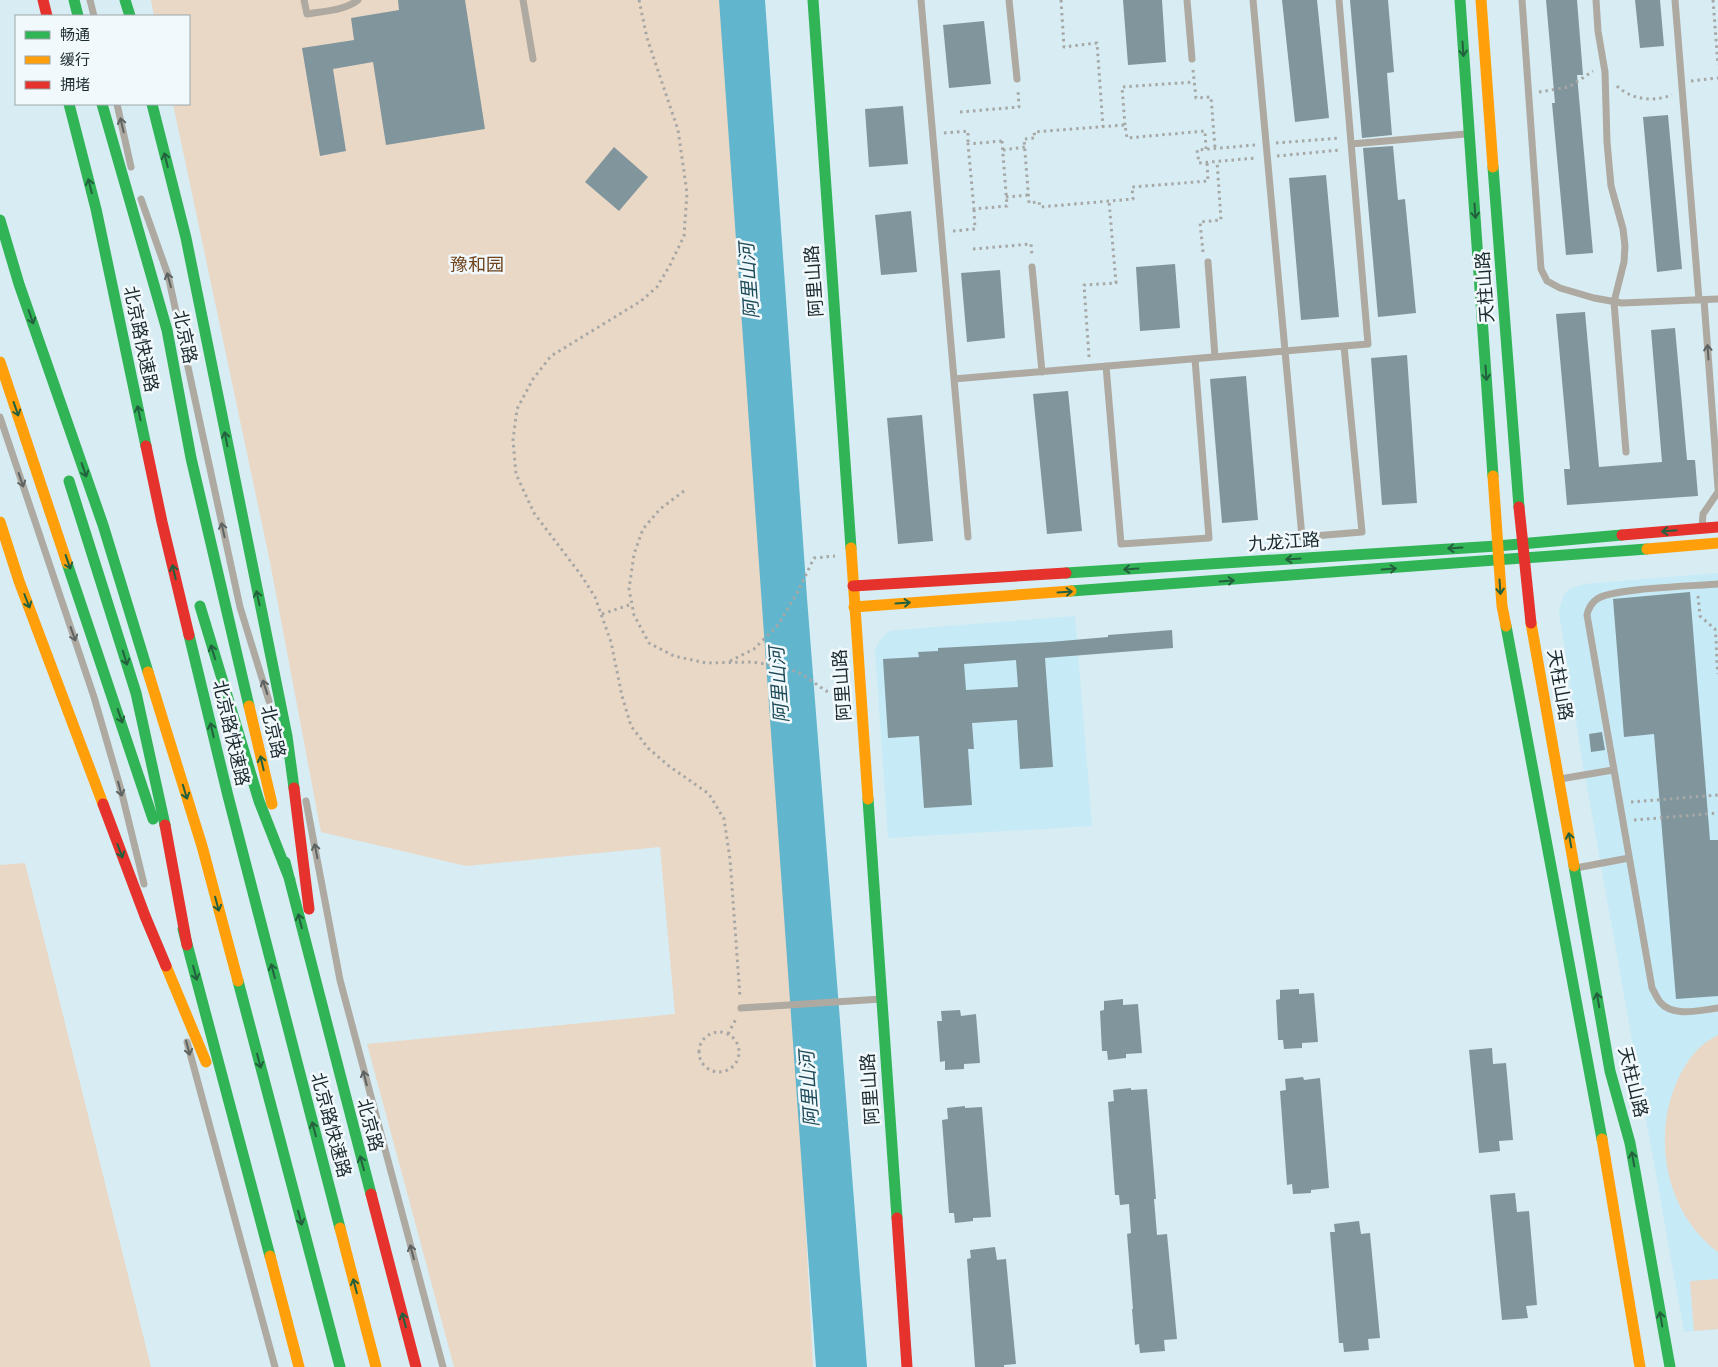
<svg xmlns="http://www.w3.org/2000/svg" width="1718" height="1367" font-family="Cabin,'Noto Sans SC',sans-serif">
<style>
.built{fill:#c6eaf6}
.green{fill:#ead8c6}
.water{fill:#61b5cc}
.building{fill:#81959c;fill-rule:evenodd}
.lines{fill:none;stroke-linecap:round;stroke-linejoin:round}
.path{stroke:#a7a8a6;stroke-width:3;stroke-dasharray:2.5 4;stroke-linecap:butt}
.lane{stroke:#aea9a1;stroke-width:7}
.fast{stroke:#30b455;stroke-width:11}
.slow{stroke:#ff9f0a;stroke-width:11}
.jam{stroke:#e5322d;stroke-width:11}
.oneway{stroke:#23613e}
.oneway2{stroke:#5d6362}
.labels{text-anchor:middle;dominant-baseline:central;stroke-width:5;stroke-linejoin:round;paint-order:stroke}
.park-label{font-size:18px;fill:#6f431b;stroke:#f2f9fc}
.street-label{font-size:18px;fill:#1b2a2e;stroke:#f2f9fc}
.water-label{font-size:19px;font-style:italic;fill:#1e4b58;stroke:#f2f9fc}
</style>
<rect width="100%" height="100%" fill="#d7ecf3"/>
<!-- built -->
<path class="built" d="M1718,573V1329L1684,1332L1581,753L1559,612L1563,596L1568,590L1584,584Z
M1075,616L1092,826L888,838L875,649L880,640L890,631L910,629Z"/>
<!-- green -->
<path class="green" d="M151,0H722L797,1060L813,1367H454L367,1044L675,1014L660,847L466,866L321,832L270,562L173,104H189V16H154Z
M25,863L151,1367H0V865Z
M1718,1035V1252C1666,1214 1651,1137 1678,1079C1687,1060 1699,1044 1718,1035Z
M1718,1279V1329L1694,1331L1690,1281Z"/>
<!-- water -->
<path class="water" d="M719,0H765L807,598L867,1367H816Z"/>
<!-- building -->
<path class="building" d="M398,0H465L485,129L386,145L373,62L333,69L346,151L320,156L302,48L354,40L351,18L399,10Z
M1123,0H1162L1166,62L1128,65Z
M1282,0H1317L1329,118L1295,122Z
M1350,0H1388L1394,72L1387,73L1392,135L1362,138Z
M1546,0H1577L1583,75H1577L1593,253L1566,255L1552,103H1555Z
M1635,0H1660L1664,46L1640,48Z
M984,21L991,84L949,88L943,25Z
M903,106L908,164L869,167L865,109Z
M1668,115L1682,269L1657,272L1643,117Z
M1393,146L1398,200L1405,199L1416,313L1378,317L1363,148Z
M614,147L648,177L619,211L585,182Z
M1326,175L1339,317L1301,320L1289,178Z
M911,211L917,272L881,275L875,215Z
M1175,264L1180,328L1140,331L1136,267Z
M1000,270L1005,338L967,342L961,273Z
M1585,312L1599,467L1662,462L1651,330L1675,328L1687,460H1695L1698,496L1567,505L1564,469H1570L1556,314Z
M1407,355L1417,503L1382,505L1371,358Z
M1246,376L1258,520L1222,523L1210,379Z
M1068,391L1082,531L1047,534L1033,394Z
M922,415L933,541L898,544L887,418Z
M1690,592L1710,840H1718V996L1676,999L1654,734L1624,737L1613,599Z
M1172,630L1173,648L1045,658L1053,767L1020,769L1017,720L972,723L974,749H968L972,805L924,808L919,736L888,738L883,659L919,657L918,652L938,651V648L1050,642L1108,637V635ZM1016,660L1018,687L966,690L964,664Z
M1602,732L1605,750L1591,752L1589,734Z
M1299,989V994L1314,993L1318,1042L1302,1043V1048L1284,1049L1283,1040H1278L1276,1000L1280,999V990Z
M1123,999V1005L1138,1004L1142,1053L1126,1054V1058L1108,1060L1107,1051H1102L1100,1011L1104,1010V1001Z
M960,1010L961,1016L976,1014L980,1063L964,1064V1069L945,1070V1061L940,1062L937,1021H942L941,1011Z
M1492,1048L1493,1064L1506,1063L1513,1140L1499,1141L1500,1151L1479,1153L1469,1050Z
M1303,1077L1304,1080L1320,1078L1329,1188L1311,1190V1193L1293,1194L1292,1184L1287,1185L1280,1091L1286,1090L1285,1079Z
M1131,1088V1090L1147,1089L1156,1199H1154L1157,1235L1167,1234L1177,1339L1164,1340L1165,1351L1140,1353L1139,1344L1135,1345L1132,1309H1133L1127,1234L1131,1233L1129,1204L1120,1205L1119,1195H1115L1108,1102L1114,1101L1113,1090Z
M965,1106V1108L982,1107L991,1217L973,1218V1221L955,1223L954,1213H949L942,1120L948,1119L947,1108Z
M1515,1193L1517,1212L1529,1211L1537,1305L1526,1306L1528,1318L1502,1320L1490,1195Z
M1359,1221L1361,1234L1370,1233L1380,1338L1368,1339L1369,1350L1344,1352L1343,1343H1339L1330,1232H1335L1334,1224Z
M995,1247L997,1260L1006,1259L1016,1364L1004,1365V1367H975L967,1259L971,1258L970,1250Z"/>
<g class="lines">
<!-- path -->
<path class="path" d="M639,0L647,38L678,130L687,193L684,236L670,265L657,287L641,301L551,356L533,379L517,409L513,440L516,474L534,513L581,575L595,597L611,642L622,696L631,726L648,748L669,766L709,794L724,819L730,859L740,997
M1061,0L1064,47L1097,43L1103,127
M1713,0L1718,65
M1193,70L1196,98L1211,97L1215,148
M1691,81L1718,78
M1617,86C1632,100 1653,102 1672,95
M1539,92L1569,87L1593,71
M960,112L1019,107L1018,90
M1125,125L1122,87L1194,82
M944,133L968,131V144
M1002,141L1007,206L974,209L968,144Z
M1276,143L1340,138
M1255,145L1197,150L1199,163L1256,158
M1206,149L1205,131L1127,138L1125,125L1034,132L1035,138L1024,139L1029,203L1039,202L1040,207L1133,199L1132,187L1208,181L1207,162
M1003,150L1025,147
M1277,156L1340,150
M1006,197L1029,195
M953,231L975,229L974,209
M973,249L1031,244L1032,256
M1203,252L1200,222L1221,220L1217,161
M1089,357L1084,285L1116,283L1109,201
M684,491L660,509L643,529L634,554L629,589L634,615L649,643L674,656L706,663L751,662L781,666L802,674L826,691L844,690
M1698,596L1700,616L1715,629C1717,644 1716,658 1718,674
M602,614L632,604
M730,661L754,649L778,625L797,593L814,558L835,556
M1631,802L1718,795
M1634,820L1718,813
M699 1052a20 20 0 1 1 40 0a20 20 0 1 1-40 0Z
M728,1034L737,1017"/>
<!-- lane -->
<path class="lane" d="M90,0L94,16
M304,0L307,14C323,11 344,11 358,0
M523,0L533,59
M921,0L954,379L1368,344L1339,0
M1009,0L1017,79
M1187,0L1192,59
M1253,0L1302,537L1362,532L1344,346
M1522,0L1541,269L1547,281L1560,288L1594,298L1622,303L1718,299
M1596,0L1598,31L1605,72L1607,142L1611,186L1623,229L1625,246L1624,262L1614,302L1626,452
M1675,0L1699,300
M117,104L131,167
M1351,144L1466,134
M141,199L168,275L240,607L269,701
M1208,262L1215,357
M1032,267L1042,372
M1704,300L1718,488
M1106,366L1121,544L1209,538L1195,359
M954,379L968,537
M0,417L94,697L121,790L144,884
M1702,526L1703,514L1718,492
M1718,584C1696,586 1611,588 1597,599C1592,602 1588,609 1587,615L1652,988C1655,993 1657,998 1660,1002C1673,1018 1701,1010 1718,1008
M1560,779L1613,770
M306,801L340,980L443,1367
M1576,868L1629,858
M741,1008L881,999
M187,1042L275,1367"/>
<!-- fast -->
<path class="fast" d="M74,0L78,16
M125,0L130,16
M813,0L851,548
M1460,0L1493,476
M69,104L96,209L146,446
M102,104L167,330L191,458L249,706
M152,104L186,238L287,736L294,788
M1493,167L1519,507
M0,220L19,284L103,525L148,672
M69,481L136,693L165,825
M67,563L153,819
M1066,573L1497,546L1622,535
M1071,591L1647,549
M200,606L259,801L290,880
M1506,626L1602,1139
M189,635L228,796L340,1228
M868,799L897,1218
M285,862L371,1194
M1574,866L1610,1071L1630,1143L1670,1367
M183,929L270,1256
M238,981L340,1367"/>
<!-- slow -->
<path class="slow" d="M1481,0L1493,167
M0,362L67,563
M1493,476L1502,606L1506,626
M0,522L19,581L103,804
M851,548L868,799
M1647,549L1718,543
M854,607L1071,591
M1531,623L1574,866
M148,672L202,846L238,981
M249,706L272,804
M166,966L206,1062
M1602,1139L1640,1367
M340,1228L376,1367
M270,1256L299,1367"/>
<!-- jam -->
<path class="jam" d="M43,0L47,16
M146,446L162,522L189,635
M1519,507L1531,623
M1622,535L1718,527
M853,586L1066,573
M294,788L309,909
M103,804L145,916L166,966
M165,825L187,945
M371,1194L416,1367
M897,1218L907,1367"/>
</g>
<!-- one-way arrows -->
<defs><path id="oneway-shaft" d="M-6 0H5M1.5-3L5.5 0L1.5 3" fill="none" stroke-width="1.6" stroke-linecap="round" stroke-linejoin="round" transform="scale(1.25)"/></defs>
<g class="oneway">
<use href="#oneway-shaft" transform="translate(1463 49) rotate(86)"/>
<use href="#oneway-shaft" transform="translate(166 160) rotate(-104)"/>
<use href="#oneway-shaft" transform="translate(90 186) rotate(-104)"/>
<use href="#oneway-shaft" transform="translate(1475 211) rotate(86)"/>
<use href="#oneway-shaft" transform="translate(31 317) rotate(71)"/>
<use href="#oneway-shaft" transform="translate(1486 373) rotate(86)"/>
<use href="#oneway-shaft" transform="translate(16 409) rotate(71)"/>
<use href="#oneway-shaft" transform="translate(139 413) rotate(-102)"/>
<use href="#oneway-shaft" transform="translate(226 439) rotate(-101)"/>
<use href="#oneway-shaft" transform="translate(84 470) rotate(71)"/>
<use href="#oneway-shaft" transform="translate(1669 531) rotate(175)"/>
<use href="#oneway-shaft" transform="translate(1455 548) rotate(176)"/>
<use href="#oneway-shaft" transform="translate(1293 559) rotate(176)"/>
<use href="#oneway-shaft" transform="translate(68 562) rotate(71)"/>
<use href="#oneway-shaft" transform="translate(1131 569) rotate(176)"/>
<use href="#oneway-shaft" transform="translate(1389 569) rotate(-4)"/>
<use href="#oneway-shaft" transform="translate(174 572) rotate(-103)"/>
<use href="#oneway-shaft" transform="translate(1227 581) rotate(-4)"/>
<use href="#oneway-shaft" transform="translate(1500 587) rotate(86)"/>
<use href="#oneway-shaft" transform="translate(1065 592) rotate(-4)"/>
<use href="#oneway-shaft" transform="translate(258 598) rotate(-102)"/>
<use href="#oneway-shaft" transform="translate(27 601) rotate(69)"/>
<use href="#oneway-shaft" transform="translate(903 603) rotate(-4)"/>
<use href="#oneway-shaft" transform="translate(213 652) rotate(-107)"/>
<use href="#oneway-shaft" transform="translate(125 658) rotate(73)"/>
<use href="#oneway-shaft" transform="translate(120 716) rotate(71)"/>
<use href="#oneway-shaft" transform="translate(212 730) rotate(-103)"/>
<use href="#oneway-shaft" transform="translate(262 763) rotate(-103)"/>
<use href="#oneway-shaft" transform="translate(185 792) rotate(73)"/>
<use href="#oneway-shaft" transform="translate(1570 840) rotate(-100)"/>
<use href="#oneway-shaft" transform="translate(120 851) rotate(69)"/>
<use href="#oneway-shaft" transform="translate(217 904) rotate(75)"/>
<use href="#oneway-shaft" transform="translate(300 921) rotate(-104)"/>
<use href="#oneway-shaft" transform="translate(273 971) rotate(-105)"/>
<use href="#oneway-shaft" transform="translate(195 973) rotate(75)"/>
<use href="#oneway-shaft" transform="translate(1598 1000) rotate(-100)"/>
<use href="#oneway-shaft" transform="translate(259 1061) rotate(75)"/>
<use href="#oneway-shaft" transform="translate(314 1129) rotate(-105)"/>
<use href="#oneway-shaft" transform="translate(1633 1159) rotate(-100)"/>
<use href="#oneway-shaft" transform="translate(362 1163) rotate(-105)"/>
<use href="#oneway-shaft" transform="translate(300 1218) rotate(75)"/>
<use href="#oneway-shaft" transform="translate(355 1286) rotate(-105)"/>
<use href="#oneway-shaft" transform="translate(1661 1319) rotate(-100)"/>
<use href="#oneway-shaft" transform="translate(404 1320) rotate(-105)"/>
</g>
<g class="oneway2">
<use href="#oneway-shaft" transform="translate(122 125) rotate(-103)"/>
<use href="#oneway-shaft" transform="translate(169 280) rotate(-105)"/>
<use href="#oneway-shaft" transform="translate(1708 352) rotate(-94)"/>
<use href="#oneway-shaft" transform="translate(21 480) rotate(71)"/>
<use href="#oneway-shaft" transform="translate(223 530) rotate(-102)"/>
<use href="#oneway-shaft" transform="translate(73 634) rotate(71)"/>
<use href="#oneway-shaft" transform="translate(265 687) rotate(-108)"/>
<use href="#oneway-shaft" transform="translate(120 789) rotate(75)"/>
<use href="#oneway-shaft" transform="translate(316 851) rotate(-101)"/>
<use href="#oneway-shaft" transform="translate(188 1048) rotate(75)"/>
<use href="#oneway-shaft" transform="translate(365 1078) rotate(-104)"/>
<use href="#oneway-shaft" transform="translate(412 1252) rotate(-105)"/>
</g>
<g class="labels">
<!-- park labels -->
<g class="park-label">
<text x="477" y="265">豫和园</text>
</g>
<!-- street labels -->
<g class="street-label">
<text transform="translate(814 281) rotate(-94)">阿里山路</text>
<text transform="translate(1485 287) rotate(-94)">天柱山路</text>
<text transform="translate(185 337) rotate(78)">北京路</text>
<text transform="translate(141 339) rotate(78)">北京路快速路</text>
<text transform="translate(1284 542) rotate(-4)">九龙江路</text>
<text transform="translate(842 685) rotate(-94)">阿里山路</text>
<text transform="translate(1560 685) rotate(80)">天柱山路</text>
<text transform="translate(273 732) rotate(77)">北京路</text>
<text transform="translate(231 733) rotate(77)">北京路快速路</text>
<text transform="translate(1633 1082) rotate(76)">天柱山路</text>
<text transform="translate(870 1089) rotate(-94)">阿里山路</text>
<text transform="translate(331 1125) rotate(75)">北京路快速路</text>
<text transform="translate(370 1125) rotate(75)">北京路</text>
</g>
<!-- water labels -->
<g class="water-label">
<text transform="translate(749 281) rotate(-94)">阿里山河</text>
<text transform="translate(779 685) rotate(-94)">阿里山河</text>
<text transform="translate(809 1089) rotate(-94)">阿里山河</text>
</g>
</g>
<!-- legend -->
<rect x="15" y="15" width="175" height="90" fill="#f2f9fc" stroke="#9ca6aa"/>
<rect x="25" y="31" width="25" height="8" fill="#30b455" stroke="#9ca6aa"/>
<text x="60" y="40" font-size="15" fill="#1b2a2e">畅通</text>
<rect x="25" y="56" width="25" height="8" fill="#ff9f0a" stroke="#9ca6aa"/>
<text x="60" y="65" font-size="15" fill="#1b2a2e">缓行</text>
<rect x="25" y="81" width="25" height="8" fill="#e5322d" stroke="#9ca6aa"/>
<text x="60" y="90" font-size="15" fill="#1b2a2e">拥堵</text>
</svg>
